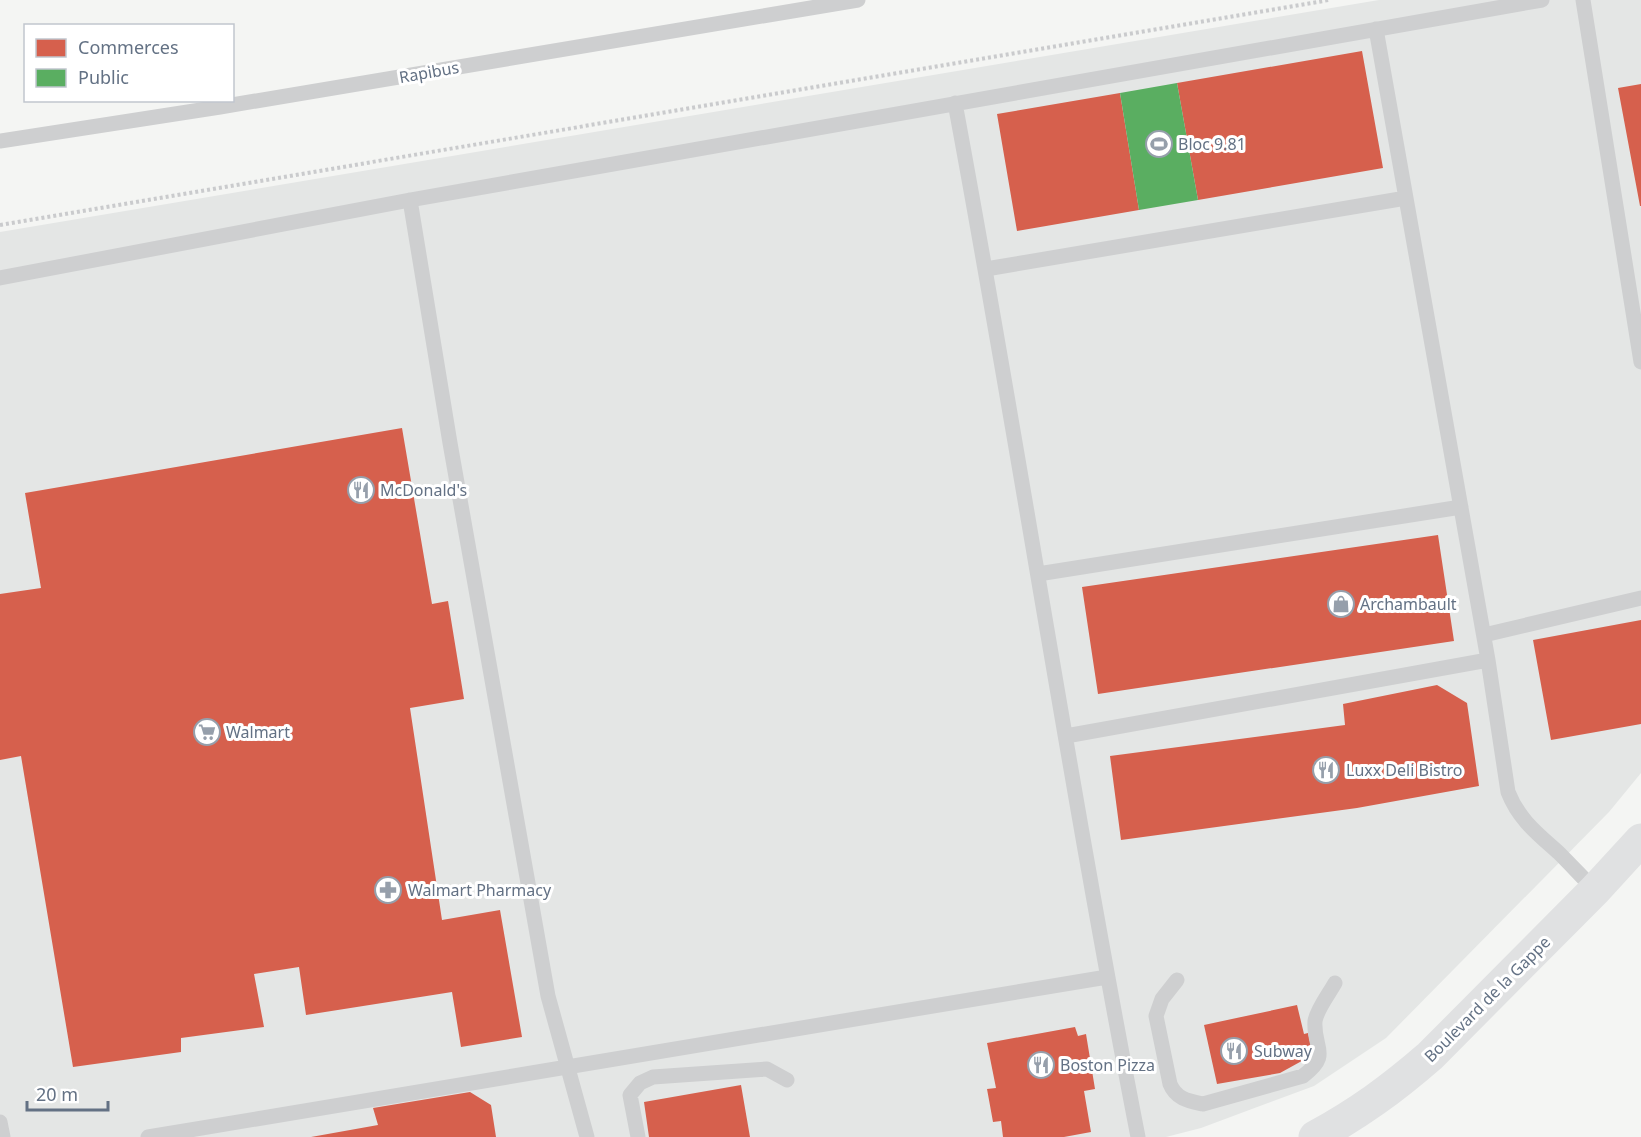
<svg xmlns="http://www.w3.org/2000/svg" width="1641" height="1137" font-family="'Noto Sans',sans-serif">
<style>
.built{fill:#e4e6e5}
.shops{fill:#d6604d}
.public{fill:#5aae61}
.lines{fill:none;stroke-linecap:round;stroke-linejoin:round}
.path{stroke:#cacbcd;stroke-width:4;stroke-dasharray:3 3;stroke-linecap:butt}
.lane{stroke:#cecfd0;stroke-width:15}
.secondary{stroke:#e0e1e2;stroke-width:33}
.labels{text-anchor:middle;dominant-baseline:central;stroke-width:6;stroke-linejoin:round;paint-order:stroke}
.street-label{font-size:16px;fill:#637184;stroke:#fff}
.poi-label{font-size:16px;fill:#637184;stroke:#fff;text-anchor:start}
</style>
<rect width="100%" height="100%" fill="#f4f5f3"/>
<!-- built -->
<path class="built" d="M1379,0H1641V773L1609,812L1386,1038L1314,1086L1201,1128L1166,1137H0V232Z"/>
<!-- shops -->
<path class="shops" d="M1362,51L1383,168L1198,200L1177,83Z
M1641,84V206H1640L1618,88Z
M1120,93L1139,210L1017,231L997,114Z
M402,428L432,604L448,601L464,699L410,708L442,920L500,910L522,1037L461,1047L452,992L306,1015L299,967L254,974L264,1027L181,1038V1052L73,1067L21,756L0,760V594L41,588L25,493Z
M1438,535L1454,641L1098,694L1082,587Z
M1641,620V724L1551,740L1533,640Z
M1437,685L1467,703L1479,786L1357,808L1121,840L1110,756L1345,725L1343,704Z
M1297,1005L1304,1034L1308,1033L1311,1046L1306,1047L1309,1057L1280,1073L1217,1084L1204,1025Z
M1075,1027L1078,1036L1086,1034L1095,1089L1084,1091L1091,1132L1064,1137H1003L1001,1121L993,1122L987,1089L996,1088L987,1043Z
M741,1085L750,1137H649L644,1102Z
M470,1092L491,1105L496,1137H311L378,1125L373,1108Z"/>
<!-- public -->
<path class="public" d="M1177,83L1198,200L1139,210L1120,93Z"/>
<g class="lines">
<!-- path -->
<path class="path" d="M0,225L1329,0"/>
<!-- lane -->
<path class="lane" d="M1583,0L1641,362
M1376,29L1488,660L1508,792C1519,820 1538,834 1559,853C1571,865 1583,878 1595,890
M955,103C1019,447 1071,793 1138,1137
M0,141L220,107L858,0
M410,200L450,443L548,996L587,1137
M986,269L1406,198
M0,278L410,200L1542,0
M1038,574L1461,507
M1484,635L1641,598
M1066,736L1488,660
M1177,980L1162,999L1156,1016L1170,1084C1176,1099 1189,1101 1203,1104L1303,1076C1332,1054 1313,1049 1315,1021C1317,1009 1329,994 1335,983
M0,1122L3,1137
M148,1137L1107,977
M638,1137L630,1095L640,1083L653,1077L767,1069L787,1080"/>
<!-- secondary -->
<path class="secondary" d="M1315,1137C1359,1113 1392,1089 1430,1056L1595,890L1641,840"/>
</g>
<!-- icons -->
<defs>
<symbol id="stadium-ring" viewBox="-11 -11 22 22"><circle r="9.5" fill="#fff" stroke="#969fab" stroke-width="1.5"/><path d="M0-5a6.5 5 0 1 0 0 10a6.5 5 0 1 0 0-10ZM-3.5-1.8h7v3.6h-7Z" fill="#969fab"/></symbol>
<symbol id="restaurant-ring" viewBox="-11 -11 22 22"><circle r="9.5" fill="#fff" stroke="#969fab" stroke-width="1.5"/><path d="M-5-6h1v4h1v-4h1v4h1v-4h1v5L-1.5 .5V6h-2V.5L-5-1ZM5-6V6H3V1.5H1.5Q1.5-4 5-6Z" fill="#969fab"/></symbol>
<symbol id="shop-ring" viewBox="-11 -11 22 22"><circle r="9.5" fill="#fff" stroke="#969fab" stroke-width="1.5"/><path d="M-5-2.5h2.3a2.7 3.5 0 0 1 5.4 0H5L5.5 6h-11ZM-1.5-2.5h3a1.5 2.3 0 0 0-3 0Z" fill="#969fab"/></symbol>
<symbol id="supermarket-ring" viewBox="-11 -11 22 22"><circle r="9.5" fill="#fff" stroke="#969fab" stroke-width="1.5"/><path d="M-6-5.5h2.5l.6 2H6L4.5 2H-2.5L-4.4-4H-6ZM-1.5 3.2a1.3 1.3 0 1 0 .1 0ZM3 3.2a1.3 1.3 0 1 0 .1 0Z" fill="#969fab"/></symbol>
<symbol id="pharmacy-ring" viewBox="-11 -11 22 22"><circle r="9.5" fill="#fff" stroke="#969fab" stroke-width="1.5"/><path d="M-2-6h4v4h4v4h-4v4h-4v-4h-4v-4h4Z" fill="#969fab"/></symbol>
</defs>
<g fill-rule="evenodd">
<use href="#stadium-ring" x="1144" y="129" width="30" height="30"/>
<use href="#restaurant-ring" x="346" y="475" width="30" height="30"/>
<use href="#shop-ring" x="1326" y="589" width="30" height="30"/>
<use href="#supermarket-ring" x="192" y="717" width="30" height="30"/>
<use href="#restaurant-ring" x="1311" y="755" width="30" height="30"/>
<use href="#pharmacy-ring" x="373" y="875" width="30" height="30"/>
<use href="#restaurant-ring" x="1219" y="1036" width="30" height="30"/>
<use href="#restaurant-ring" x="1026" y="1050" width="30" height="30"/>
</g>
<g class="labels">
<!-- street labels -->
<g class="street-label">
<text transform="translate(429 72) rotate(-10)">Rapibus</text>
<text transform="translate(1487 999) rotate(-45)">Boulevard de la Gappe</text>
</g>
<!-- poi labels -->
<g class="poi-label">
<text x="1178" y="144">Bloc 9.81</text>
<text x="380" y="490">McDonald's</text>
<text x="1360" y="604">Archambault</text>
<text x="226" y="732">Walmart</text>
<text x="1346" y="770">Luxx Deli Bistro</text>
<text x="408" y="890">Walmart Pharmacy</text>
<text x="1254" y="1051">Subway</text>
<text x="1060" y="1065">Boston Pizza</text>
</g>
</g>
<!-- legend -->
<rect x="24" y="24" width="210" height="78" fill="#ffffff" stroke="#c1c6ce" stroke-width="1.5"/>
<rect x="36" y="39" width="30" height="18" fill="#d6604d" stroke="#c1c6ce" stroke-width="1.5"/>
<text x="78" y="54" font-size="18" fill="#637184">Commerces</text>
<rect x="36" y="69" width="30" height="18" fill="#5aae61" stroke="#c1c6ce" stroke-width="1.5"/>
<text x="78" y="84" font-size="18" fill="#637184">Public</text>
<!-- scale -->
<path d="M27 1101v9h81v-9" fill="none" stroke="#637184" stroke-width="3"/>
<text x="36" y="1101" font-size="18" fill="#637184" stroke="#ffffff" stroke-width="4.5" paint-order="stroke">20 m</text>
</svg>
